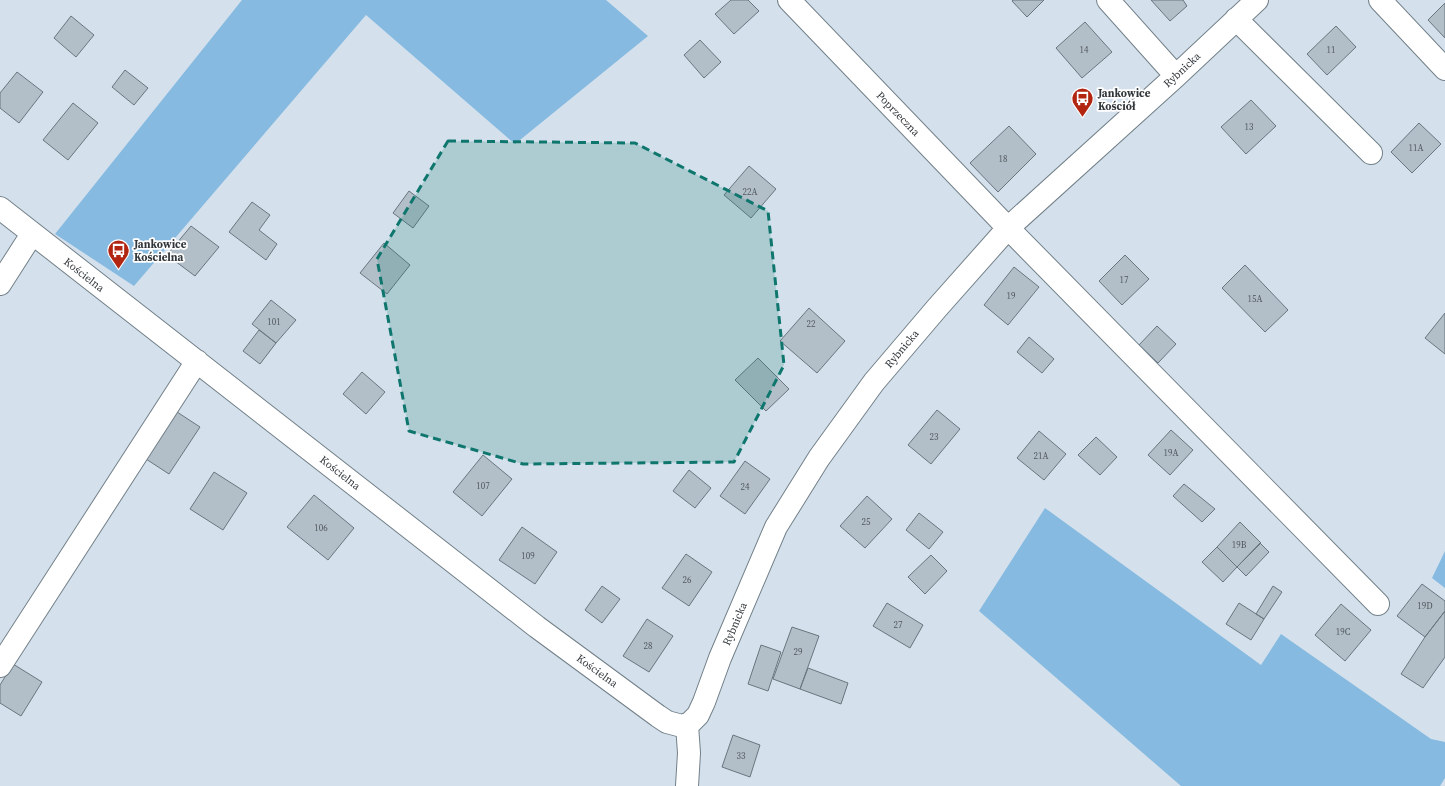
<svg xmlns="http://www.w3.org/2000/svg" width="1445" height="786" font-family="'Source Serif 4',serif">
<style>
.green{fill:#86bae0}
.building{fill:#b2bfc9;stroke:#69757f}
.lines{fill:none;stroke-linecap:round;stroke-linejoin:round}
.minor-casing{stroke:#738089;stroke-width:24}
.minor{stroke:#fff;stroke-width:22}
.marked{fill:#0f766e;fill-opacity:0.2;stroke:#0f766e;stroke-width:3;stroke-dasharray:8 5;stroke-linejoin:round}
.labels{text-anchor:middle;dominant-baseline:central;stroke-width:3.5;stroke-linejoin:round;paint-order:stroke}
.number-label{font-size:9px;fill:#52595e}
.street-label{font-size:11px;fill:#32373b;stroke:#fff}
.poi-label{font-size:11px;font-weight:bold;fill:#32373b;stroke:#fff;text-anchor:start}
</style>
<rect width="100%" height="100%" fill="#d4e1ec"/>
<!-- green -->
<path class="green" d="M242,0H606L648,36L515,144L366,15L134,286L55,234Z
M1045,508L1261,665L1281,634L1431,739L1445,742V778L1440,786H1181L979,611Z
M1445,551V588L1432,578Z"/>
<!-- building -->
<path class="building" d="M731,0H748L759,11L734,34L715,14Z
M1013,0H1044L1027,17L1012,1Z
M1151,0H1183L1187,6L1170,21Z
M1445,3V38L1428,20Z
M71,16L94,35L76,57L54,38Z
M1085,22L1112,52L1082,78L1056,48Z
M1336,26L1356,47L1327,75L1307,54Z
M700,40L721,62L704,78L684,55Z
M125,70L148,88L134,105L112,87Z
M17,72L43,92L19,123L0,108V93Z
M1251,100L1276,126L1246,154L1221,127Z
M73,103L98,123L68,160L43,140Z
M1419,123L1441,144L1412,173L1391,152Z
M1009,126L1036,154L998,192L970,163Z
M749,166L776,189L751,218L724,195Z
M409,191L429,206L413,228L393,213Z
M252,202L270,215L259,230L277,244L266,260L229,232Z
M191,226L219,247L195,276L167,255Z
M384,243L410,265L387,294L360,273Z
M1125,255L1149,279L1122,305L1099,281Z
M1245,265L1288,310L1265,332L1222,288Z
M1014,267L1039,287L1008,325L984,305Z
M271,300L296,320L276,343L252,324Z
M809,308L845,341L817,373L780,341Z
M1445,313V354L1425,338Z
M1157,326L1176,344L1158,363L1139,345Z
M259,330L276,343L260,364L243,351Z
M1029,337L1054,359L1042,373L1017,352Z
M758,358L789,389L766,411L735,380Z
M362,372L385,392L366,414L343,394Z
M174,410L200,427L169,474L143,457Z
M937,410L960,429L931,464L908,445Z
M1171,430L1193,450L1170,475L1148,455Z
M1039,431L1066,454L1044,480L1017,458Z
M1096,437L1117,457L1100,475L1078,455Z
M483,455L512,479L482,516L453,492Z
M745,461L770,479L745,514L720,496Z
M689,470L711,488L695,508L673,491Z
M214,472L247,493L223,530L190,509Z
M1184,484L1215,509L1202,522L1173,496Z
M314,495L354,528L328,560L287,527Z
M867,496L892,519L865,548L840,526Z
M919,513L943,532L929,549L906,530Z
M1240,522L1261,543L1237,567L1217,547Z
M522,527L557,552L535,584L499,560Z
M1260,543L1269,552L1246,576L1237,567Z
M1217,547L1237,567L1223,582L1202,562Z
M686,554L712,572L689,606L662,588Z
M931,555L947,571L925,594L908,577Z
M1422,584L1445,601V611L1425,637L1397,616Z
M602,586L620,599L602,623L585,610Z
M1273,586L1282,592L1264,619L1256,614Z
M887,603L923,625L910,648L873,626Z
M1239,603L1264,619L1251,640L1226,624Z
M1341,604L1371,630L1345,661L1315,635Z
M1445,611V657L1423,688L1401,674L1425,637Z
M647,619L673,636L649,672L623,656Z
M792,627L819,636L800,689L773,679Z
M761,645L781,652L768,691L748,684Z
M13,664L42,682L21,716L0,703V685Z
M808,668L848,683L841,704L800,689Z
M733,735L760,745L750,777L722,767Z"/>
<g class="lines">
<defs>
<path id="minor" d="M789,0L1008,228L1378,604
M1108,0L1176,76
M1380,0L1445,69
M1236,19L1371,153
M0,208L537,627L658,716L667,722L682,726L690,723L698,715L704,702L720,658L776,527L819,458L874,382L937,308L1008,228L1176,76L1257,0
M0,284L32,234
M0,666L197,361
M687,725L689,753L687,786"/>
</defs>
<!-- minor casing -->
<use href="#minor" class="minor-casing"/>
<!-- minor -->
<use href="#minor" class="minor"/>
</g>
<!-- marked area -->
<path class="marked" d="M448,141L635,143L768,211L784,365L734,462L523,464L409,431L377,259Z"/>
<!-- icons -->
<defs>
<symbol id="bus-pin" viewBox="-11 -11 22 30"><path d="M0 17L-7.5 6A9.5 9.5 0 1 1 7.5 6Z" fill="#b22511" stroke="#fff"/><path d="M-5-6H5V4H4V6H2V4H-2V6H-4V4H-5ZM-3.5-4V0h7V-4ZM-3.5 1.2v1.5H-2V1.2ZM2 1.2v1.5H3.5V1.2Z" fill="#fff"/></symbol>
</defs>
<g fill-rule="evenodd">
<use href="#bus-pin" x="1070" y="86" width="25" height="34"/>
<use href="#bus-pin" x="106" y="238" width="25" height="34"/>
</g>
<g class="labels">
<!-- number labels -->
<g class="number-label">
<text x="1084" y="50">14</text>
<text x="1331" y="50">11</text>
<text x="1249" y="127">13</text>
<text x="1416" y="148">11A</text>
<text x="1003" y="159">18</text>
<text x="750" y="192">22A</text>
<text x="1124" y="280">17</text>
<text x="1011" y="296">19</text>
<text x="1255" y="299">15A</text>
<text x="274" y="322">101</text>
<text x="811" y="324">22</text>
<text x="934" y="437">23</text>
<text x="1171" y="453">19A</text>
<text x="1041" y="456">21A</text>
<text x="483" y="486">107</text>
<text x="745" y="487">24</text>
<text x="866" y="522">25</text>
<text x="321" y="528">106</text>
<text x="1239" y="545">19B</text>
<text x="528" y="556">109</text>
<text x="687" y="580">26</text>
<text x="1425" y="606">19D</text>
<text x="898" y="625">27</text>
<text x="1343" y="632">19C</text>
<text x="648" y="646">28</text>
<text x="798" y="652">29</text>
<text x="741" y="756">33</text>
</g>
<!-- street labels -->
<g class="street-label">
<text transform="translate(1182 70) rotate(-43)">Rybnicka</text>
<text transform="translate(898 114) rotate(46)">Poprzeczna</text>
<text transform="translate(84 275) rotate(38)">Kościelna</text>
<text transform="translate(902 349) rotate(-50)">Rybnicka</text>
<text transform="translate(340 473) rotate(38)">Kościelna</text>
<text transform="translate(735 624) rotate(-67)">Rybnicka</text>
<text transform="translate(597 671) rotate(36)">Kościelna</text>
</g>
<!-- poi labels -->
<g class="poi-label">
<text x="1098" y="93">Jankowice<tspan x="1098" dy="13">Kościół</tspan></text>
<text x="134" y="244">Jankowice<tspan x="134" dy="13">Kościelna</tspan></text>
</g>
</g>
</svg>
